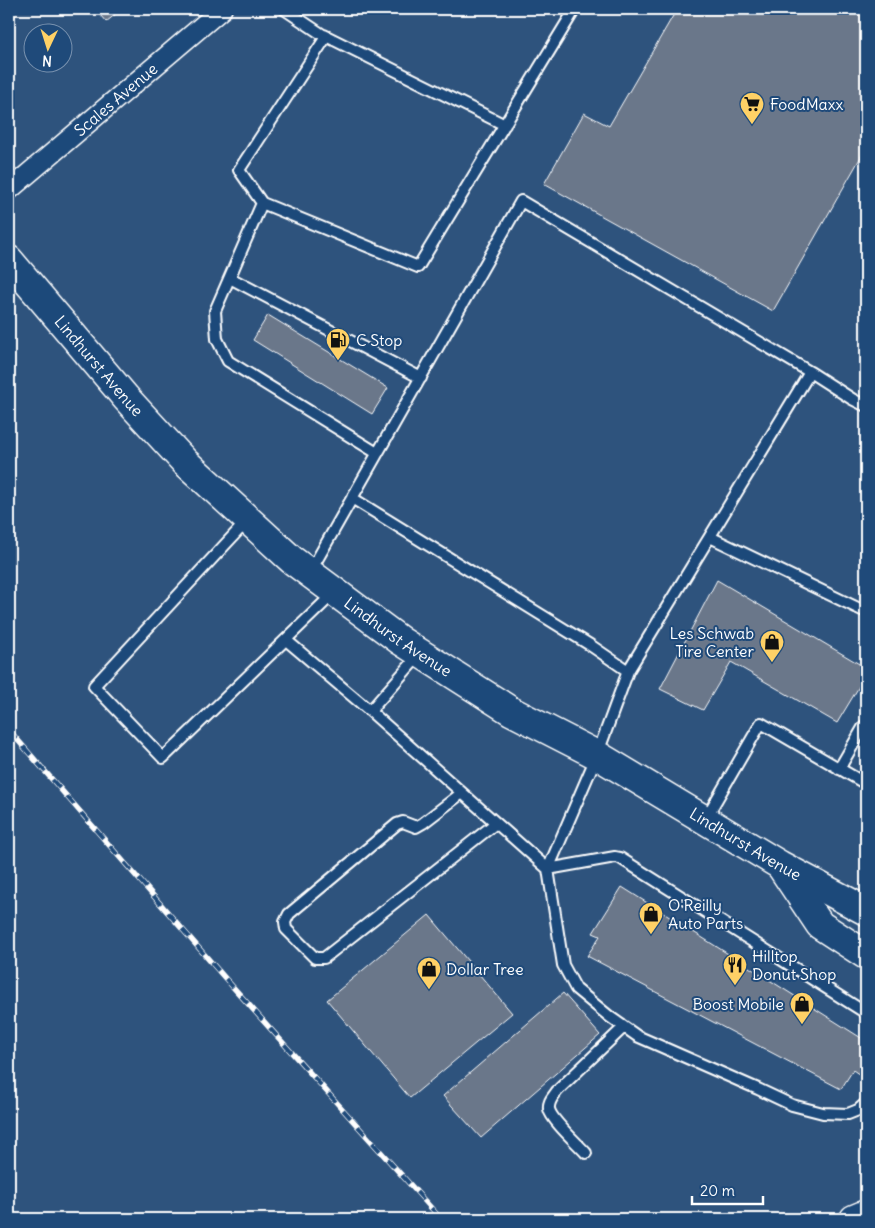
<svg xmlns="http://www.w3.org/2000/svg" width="875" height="1228" font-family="Delius,sans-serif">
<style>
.building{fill:#6b778a;stroke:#fff}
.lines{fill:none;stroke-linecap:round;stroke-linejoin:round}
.service-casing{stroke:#fff;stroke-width:14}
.minor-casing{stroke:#fff;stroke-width:22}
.secondary-casing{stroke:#fff;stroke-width:31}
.service{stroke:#1f4a7a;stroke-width:10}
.minor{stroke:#1f4a7a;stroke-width:19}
.secondary{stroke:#1f4a7a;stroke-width:28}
.rail-casing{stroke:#fff;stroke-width:5.5}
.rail{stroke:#1f4a7a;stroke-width:4;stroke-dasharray:11;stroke-linecap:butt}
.labels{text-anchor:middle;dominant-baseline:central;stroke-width:4;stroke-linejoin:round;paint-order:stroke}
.street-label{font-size:16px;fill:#fff;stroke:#1f4a7a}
.poi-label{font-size:16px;fill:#fff;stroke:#1f4a7a;text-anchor:start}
</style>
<rect width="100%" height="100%" fill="#2e537d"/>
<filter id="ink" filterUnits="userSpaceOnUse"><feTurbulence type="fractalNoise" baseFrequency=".02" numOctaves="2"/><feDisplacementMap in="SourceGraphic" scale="10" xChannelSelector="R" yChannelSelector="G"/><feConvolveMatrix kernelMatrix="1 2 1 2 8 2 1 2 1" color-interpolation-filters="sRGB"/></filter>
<g filter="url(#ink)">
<!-- building -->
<path class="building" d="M95,9H122L106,22Z
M677,9H866V148L773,311L544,184L584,113L609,126Z
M268,315L388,388L372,414L253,340Z
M717,580L866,668V675L837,723L731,662L703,710L660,689Z
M622,887L866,1041V1066L860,1075L853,1070L841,1089L587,956L600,936L593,933Z
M429,915L512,1013L410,1098L327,1000Z
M563,993L600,1035L481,1138L443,1096Z"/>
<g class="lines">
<defs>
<path id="service" d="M284,9L326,37L239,170L262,203L418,267L575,9
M324,35L505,125
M262,203L215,311L217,339L228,361L377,453
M230,278L421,378
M810,372L852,399L866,406
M352,498L590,645L628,671
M247,521L94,686L163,758L334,593
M710,537L866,612
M310,572L521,201L810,372L628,671L597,755L548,869
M286,640L370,711
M420,654L370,711L548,869L563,965L576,989L610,1017L637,1036L758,1089L792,1105L823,1113L848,1114L858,1110L866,1103
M839,769L864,726
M462,793L423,823L416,827L403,822L397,824L289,914L285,922L286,929L315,958H324L496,823
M706,818L761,723L866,784
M548,869L615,857L620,858L866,1013
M586,1153C578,1144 551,1120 549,1109C548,1101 553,1097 557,1091L624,1027"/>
<g id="minor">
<path id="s1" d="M9,190L222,9"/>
</g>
<g id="secondary">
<path id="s2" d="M9,260L126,398L185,462L292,560L401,641L511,711L597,755L780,865L866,911"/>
<path d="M782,868L820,925L866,955"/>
<path d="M854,1219L866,1214"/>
</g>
</defs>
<!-- service casing -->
<use href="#service" class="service-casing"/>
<!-- minor casing -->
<use href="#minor" class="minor-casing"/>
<!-- secondary casing -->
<use href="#secondary" class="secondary-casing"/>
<!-- service -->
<use href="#service" class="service"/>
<!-- minor -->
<use href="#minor" class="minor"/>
<!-- secondary -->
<use href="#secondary" class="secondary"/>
<defs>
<path id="rail" d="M9,730L224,977L441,1219"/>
</defs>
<!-- rail casing -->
<use href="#rail" class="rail-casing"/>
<!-- rail -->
<use href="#rail" class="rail"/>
</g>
</g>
<!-- icons -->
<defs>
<symbol id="supermarket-pin" viewBox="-11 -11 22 30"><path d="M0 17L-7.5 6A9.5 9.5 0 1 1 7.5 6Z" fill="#ffd166" stroke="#1f4a7a"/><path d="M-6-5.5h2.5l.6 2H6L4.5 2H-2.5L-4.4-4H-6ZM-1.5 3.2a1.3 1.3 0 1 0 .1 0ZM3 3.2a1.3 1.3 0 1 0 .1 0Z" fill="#111"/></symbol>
<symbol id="fuel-pin" viewBox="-11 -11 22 30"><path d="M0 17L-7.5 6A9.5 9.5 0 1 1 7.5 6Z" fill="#ffd166" stroke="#1f4a7a"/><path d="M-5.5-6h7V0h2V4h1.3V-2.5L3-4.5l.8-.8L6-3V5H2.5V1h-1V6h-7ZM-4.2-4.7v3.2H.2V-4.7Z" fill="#111"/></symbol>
<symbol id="shop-pin" viewBox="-11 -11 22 30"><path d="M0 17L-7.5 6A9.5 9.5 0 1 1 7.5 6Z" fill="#ffd166" stroke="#1f4a7a"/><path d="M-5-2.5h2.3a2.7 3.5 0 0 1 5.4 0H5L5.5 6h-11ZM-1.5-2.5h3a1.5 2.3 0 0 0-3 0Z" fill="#111"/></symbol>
<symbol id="restaurant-pin" viewBox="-11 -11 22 30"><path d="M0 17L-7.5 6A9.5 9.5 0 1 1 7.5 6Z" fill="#ffd166" stroke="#1f4a7a"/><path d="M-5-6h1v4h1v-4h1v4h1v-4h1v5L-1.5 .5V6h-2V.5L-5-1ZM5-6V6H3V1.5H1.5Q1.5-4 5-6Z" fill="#111"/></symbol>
</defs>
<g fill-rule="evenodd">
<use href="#supermarket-pin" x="738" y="90" width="28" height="38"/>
<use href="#fuel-pin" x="324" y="326" width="28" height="38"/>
<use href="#shop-pin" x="758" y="628" width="28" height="38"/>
<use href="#shop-pin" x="637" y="900" width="28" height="38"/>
<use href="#restaurant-pin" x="721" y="951" width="28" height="38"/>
<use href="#shop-pin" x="415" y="955" width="28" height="38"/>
<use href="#shop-pin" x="788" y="990" width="28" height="38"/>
</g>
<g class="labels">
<!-- street labels -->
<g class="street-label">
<text stroke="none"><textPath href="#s1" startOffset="140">Scales Avenue</textPath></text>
<text stroke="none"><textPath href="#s2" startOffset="139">Lindhurst Avenue</textPath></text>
<text stroke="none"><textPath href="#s2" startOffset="544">Lindhurst Avenue</textPath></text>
<text stroke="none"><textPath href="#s2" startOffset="949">Lindhurst Avenue</textPath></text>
</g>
<!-- poi labels -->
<g class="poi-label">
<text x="770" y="104">FoodMaxx</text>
<text x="356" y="340">C Stop</text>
<text x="754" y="633" text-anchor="end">Les Schwab<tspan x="754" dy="18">Tire Center</tspan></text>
<text x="668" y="905">O'Reilly<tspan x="668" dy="18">Auto Parts</tspan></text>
<text x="752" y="956">Hilltop<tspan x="752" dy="18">Donut Shop</tspan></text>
<text x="446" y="969">Dollar Tree</text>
<text x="784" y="1004" text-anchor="end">Boost Mobile</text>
</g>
</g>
<!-- margin -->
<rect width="875" height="1228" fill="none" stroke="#1f4a7a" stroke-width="30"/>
<rect x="15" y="15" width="845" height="1198" fill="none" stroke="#fff" stroke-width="2" filter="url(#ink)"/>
<!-- north arrow -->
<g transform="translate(48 48) rotate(184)"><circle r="24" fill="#1f4a7a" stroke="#7992af"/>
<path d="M0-4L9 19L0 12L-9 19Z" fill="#ffd166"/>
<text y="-8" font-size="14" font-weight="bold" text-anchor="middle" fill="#ffffff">N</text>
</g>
<!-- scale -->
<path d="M692 1196v8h71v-8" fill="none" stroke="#ffffff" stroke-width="2.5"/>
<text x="700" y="1196" font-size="15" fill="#ffffff" stroke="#1f4a7a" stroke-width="4" paint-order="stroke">20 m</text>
</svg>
